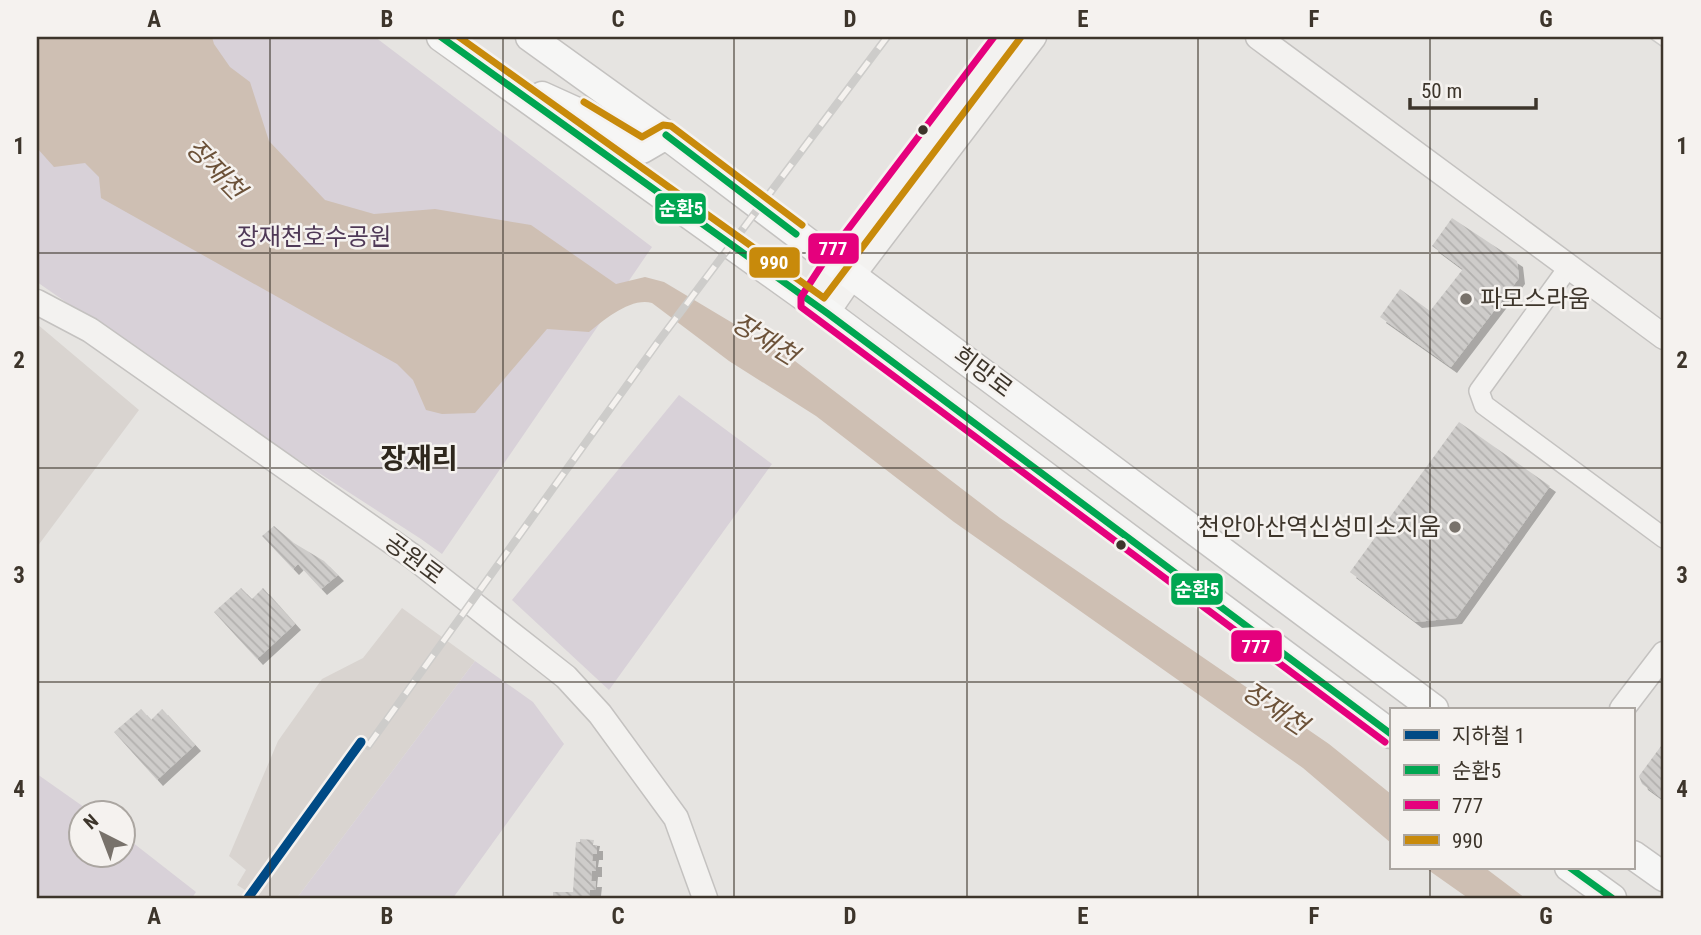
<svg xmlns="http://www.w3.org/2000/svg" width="1701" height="935" font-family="'Roboto Condensed','Noto Sans KR',sans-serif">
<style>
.built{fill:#d9d4d0}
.park{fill:#d8d1d8}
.water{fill:#cebfb3}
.building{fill:url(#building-back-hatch);filter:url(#shadow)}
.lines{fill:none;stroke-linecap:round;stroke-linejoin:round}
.minor-casing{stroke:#c4c2c0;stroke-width:22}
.tertiary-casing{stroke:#c4c2c0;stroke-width:27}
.secondary-casing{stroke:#c4c2c0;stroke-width:31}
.minor{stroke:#f3f2f0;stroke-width:19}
.tertiary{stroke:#f3f2f0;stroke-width:24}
.secondary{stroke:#f6f6f5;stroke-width:28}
.rail-casing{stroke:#cdccca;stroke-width:8}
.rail{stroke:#f5f2ef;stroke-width:5;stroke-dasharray:16;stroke-linecap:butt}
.bus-1-casing{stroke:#f5f2ef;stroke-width:12}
.bus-2-casing{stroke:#f5f2ef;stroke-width:12}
.bus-3-casing{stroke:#f5f2ef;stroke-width:12}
.bus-1{stroke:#00a651;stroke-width:7}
.bus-2{stroke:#e5007d;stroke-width:7}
.bus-3{stroke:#c88a0b;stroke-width:7}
.metro-1-casing{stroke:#f5f2ef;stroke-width:14}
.metro-1{stroke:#004a85;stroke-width:9}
.grid{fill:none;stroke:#3d352b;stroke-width:2;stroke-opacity:0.55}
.bus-dot{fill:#3d352b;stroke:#f5f2ef;stroke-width:2.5}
.poi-dot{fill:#78726b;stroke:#f5f2ef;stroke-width:2.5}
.labels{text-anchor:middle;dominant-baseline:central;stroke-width:5;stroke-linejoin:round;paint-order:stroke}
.park-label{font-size:24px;fill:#4f3957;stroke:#f5f2ef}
.poi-label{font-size:24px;fill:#3d352b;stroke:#f5f2ef;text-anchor:start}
.street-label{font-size:24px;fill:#3d352b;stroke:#f5f2ef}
.water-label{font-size:26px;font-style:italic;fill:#6c5239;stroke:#f5f2ef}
.quarter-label{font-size:28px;font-weight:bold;fill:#2e271d;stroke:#f5f2ef}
.line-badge{stroke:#f5f2ef;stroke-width:2.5}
.badge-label{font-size:19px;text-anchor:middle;font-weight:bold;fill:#fff}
.neatline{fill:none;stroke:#3d352b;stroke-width:2.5}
.grid-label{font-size:23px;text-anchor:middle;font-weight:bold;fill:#3d352b}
</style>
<defs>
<pattern id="building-back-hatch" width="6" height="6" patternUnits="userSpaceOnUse" patternTransform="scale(1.75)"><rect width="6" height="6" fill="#ceccca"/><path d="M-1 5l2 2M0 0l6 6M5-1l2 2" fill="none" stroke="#b2b0ae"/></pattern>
<filter id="shadow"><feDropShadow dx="6" dy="6" stdDeviation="0" flood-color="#0004"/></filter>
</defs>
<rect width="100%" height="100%" fill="#e6e4e1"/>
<!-- built -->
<path class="built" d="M37,324L139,410L37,547Z
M402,608L475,661L297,898H258L237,885L246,870L229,856L278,741L322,679L363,658Z"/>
<!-- park -->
<path class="park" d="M37,37H375L652,247L442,554L421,539L214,405L37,282Z
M679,395L772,464L609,690L512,600Z
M475,661L533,702L564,744L453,898H297Z
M37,774L91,812L80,813V855H122L123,835L196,892L192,898H37Z"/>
<!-- water -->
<path class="water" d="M37,37H212L214,44L230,67L250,82L269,141L325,200L374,214L435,209L531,225L616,284L645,277L664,282L791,358L1000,518L1329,744L1391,794V843L1303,768L954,522L816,416L729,361L652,303C631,297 604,320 589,332L547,329L475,413L442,414L426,410L413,380L397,364L101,198L99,177L85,163L54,167L37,148Z
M1424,867H1484L1525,898H1468Z"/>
<!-- building -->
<path class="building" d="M1452,218L1517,261L1519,278L1451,367L1380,317L1400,289L1430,311L1463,269L1432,246Z
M1459,422L1550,486L1456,618L1416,622L1350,572Z
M274,526L294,543L324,561L338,575L321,589L298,564L293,569L262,536Z
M241,588L252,599L263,588L295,624L257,659L214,612Z
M141,709L151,720L162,709L195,745L157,780L114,732Z
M1664,742V800L1642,784L1639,776Z
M580,839L594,840L593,845H597V854H593L592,861H596V871H592L591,881H596L595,890H590V898H553V892H573L576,842H580Z"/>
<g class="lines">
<defs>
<path id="minor" d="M1568,268L1479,391L1484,405L1664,538"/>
<path id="tertiary" d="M1258,37L1664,337
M37,302L90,330L412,556L566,677L600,714L676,818L705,898
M810,302L835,263L1007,37
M827,313L853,275L1034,37
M1622,709L1664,654"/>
<path id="secondary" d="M441,37L827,313L1391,734
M530,37L666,135L835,263L1434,709
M542,96L595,120L633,145L642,149L666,135
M1633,855L1664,877
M1569,867L1612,898"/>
</defs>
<!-- minor casing -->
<use href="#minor" class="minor-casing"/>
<!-- tertiary casing -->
<use href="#tertiary" class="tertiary-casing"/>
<!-- secondary casing -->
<use href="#secondary" class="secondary-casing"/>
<!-- minor -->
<use href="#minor" class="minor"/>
<!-- tertiary -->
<use href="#tertiary" class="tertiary"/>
<!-- secondary -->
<use href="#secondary" class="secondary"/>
<defs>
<path id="rail" d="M1654,37L1664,44
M368,746L658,342L887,37"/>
</defs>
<!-- rail casing -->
<use href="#rail" class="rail-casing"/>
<!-- rail -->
<use href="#rail" class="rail"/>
<defs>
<path id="bus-1" d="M441,37L827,313L1391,734
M666,135L796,234
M1569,867L1612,898"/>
<path id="bus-2" d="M994,37L827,257L801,297V307L1385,742"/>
<path id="bus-3" d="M459,37L824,298L1021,37
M584,102L642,137L663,125L671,126L802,225"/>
</defs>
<!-- bus-1 casing -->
<use href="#bus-1" class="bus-1-casing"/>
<!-- bus-2 casing -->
<use href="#bus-2" class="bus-2-casing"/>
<!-- bus-3 casing -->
<use href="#bus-3" class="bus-3-casing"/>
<!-- bus-1 -->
<use href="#bus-1" class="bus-1"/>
<!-- bus-2 -->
<use href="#bus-2" class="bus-2"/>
<!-- bus-3 -->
<use href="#bus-3" class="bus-3"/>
<defs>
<path id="metro-1" d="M248,898L361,742"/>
</defs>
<!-- metro-1 casing -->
<use href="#metro-1" class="metro-1-casing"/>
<!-- metro-1 -->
<use href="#metro-1" class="metro-1"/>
</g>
<!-- grid -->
<path class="grid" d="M270,37V898M503,37V898M734,37V898M967,37V898M1198,37V898M1430,37V709M37,253H1664M37,468H1664M37,682H1664M1430,867V898"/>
<!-- markers -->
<g class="bus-dot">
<circle cx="923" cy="130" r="6"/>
<circle cx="1121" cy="545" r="6"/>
</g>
<g class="poi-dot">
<circle cx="1466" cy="299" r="7"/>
<circle cx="1455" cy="527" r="7"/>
</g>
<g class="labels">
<!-- park labels -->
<g class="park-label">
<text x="314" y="237">장재천호수공원</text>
</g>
<!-- poi labels -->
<g class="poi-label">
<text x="1480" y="299">파모스라움</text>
<text x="1441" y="527" text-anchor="end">천안아산역신성미소지움</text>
</g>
<!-- street labels -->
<g class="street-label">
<text transform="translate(983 372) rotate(37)">희망로</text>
<text transform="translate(414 559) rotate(37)">공원로</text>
</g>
<!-- water labels -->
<g class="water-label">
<text transform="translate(216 169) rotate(46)">장재천</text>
<text transform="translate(765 339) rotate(32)">장재천</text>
<text transform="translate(1275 708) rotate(34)">장재천</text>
</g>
<!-- quarter labels -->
<g class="quarter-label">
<text x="419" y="458">장재리</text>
</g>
</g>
<g class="line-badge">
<rect x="654" y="192" width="53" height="33" rx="7" fill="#00a651"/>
<rect x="807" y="232" width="53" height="33" rx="7" fill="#e5007d"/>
<rect x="748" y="246" width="53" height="33" rx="7" fill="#c88a0b"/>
<rect x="1170" y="572" width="54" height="34" rx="7" fill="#00a651"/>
<rect x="1230" y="629" width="53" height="34" rx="7" fill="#e5007d"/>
</g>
<g class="badge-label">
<text x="681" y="215">순환5</text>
<text x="833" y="255">777</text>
<text x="774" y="269">990</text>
<text x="1197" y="596">순환5</text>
<text x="1256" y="653">777</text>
</g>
<!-- border -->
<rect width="1701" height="935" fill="none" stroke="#f5f2ef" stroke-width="77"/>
<!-- legend -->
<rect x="1390" y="708" width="245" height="161" fill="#f5f2ef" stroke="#aba6a1" stroke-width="2"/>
<rect x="1404" y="730" width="35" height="10" fill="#004a85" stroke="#aba6a1" stroke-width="2"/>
<text x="1452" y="743" font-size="21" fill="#3d352b">지하철 1</text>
<rect x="1404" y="765" width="35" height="10" fill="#00a651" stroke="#aba6a1" stroke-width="2"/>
<text x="1452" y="778" font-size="21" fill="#3d352b">순환5</text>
<rect x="1404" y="800" width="35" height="10" fill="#e5007d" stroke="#aba6a1" stroke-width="2"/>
<text x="1452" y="813" font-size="21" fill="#3d352b">777</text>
<rect x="1404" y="835" width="35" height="10" fill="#c88a0b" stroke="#aba6a1" stroke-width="2"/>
<text x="1452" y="848" font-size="21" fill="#3d352b">990</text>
<!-- north arrow -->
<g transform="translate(102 834) rotate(318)"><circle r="33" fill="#f5f2ef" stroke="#aba6a1" stroke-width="2"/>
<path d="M0-5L12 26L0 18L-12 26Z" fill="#78726b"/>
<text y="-10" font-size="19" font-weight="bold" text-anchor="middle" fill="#3d352b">N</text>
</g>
<!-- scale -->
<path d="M1410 98v10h126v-10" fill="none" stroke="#3d352b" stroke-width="3.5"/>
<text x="1421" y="98" font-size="21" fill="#3d352b" stroke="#f5f2ef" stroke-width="5" paint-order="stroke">50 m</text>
<rect x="38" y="38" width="1624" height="859" class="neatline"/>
<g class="grid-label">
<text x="154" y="27">A</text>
<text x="387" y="27">B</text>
<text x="618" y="27">C</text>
<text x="850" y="27">D</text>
<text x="1083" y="27">E</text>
<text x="1314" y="27">F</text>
<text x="1546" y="27">G</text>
<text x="19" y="154">1</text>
<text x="1682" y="154">1</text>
<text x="19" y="368">2</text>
<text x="1682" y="368">2</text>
<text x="19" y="583">3</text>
<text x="1682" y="583">3</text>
<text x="19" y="797">4</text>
<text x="1682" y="797">4</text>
<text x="154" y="924">A</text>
<text x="387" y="924">B</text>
<text x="618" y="924">C</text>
<text x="850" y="924">D</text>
<text x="1083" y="924">E</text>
<text x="1314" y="924">F</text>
<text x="1546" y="924">G</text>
</g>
</svg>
